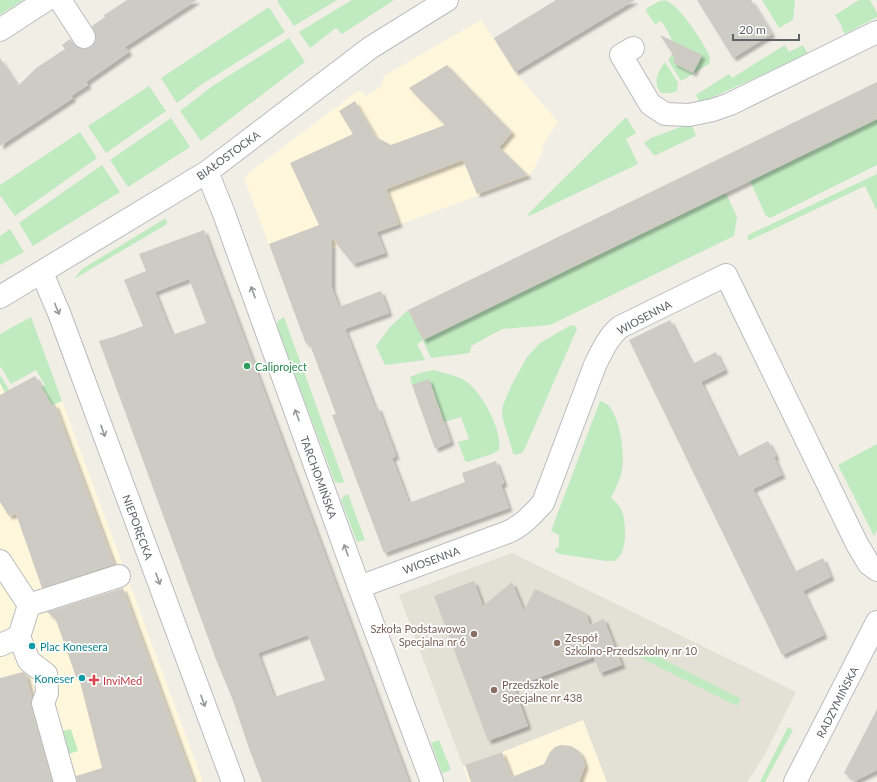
<svg xmlns="http://www.w3.org/2000/svg" width="877" height="782" font-family="Lato,sans-serif">
<style>
.commercial{fill:#fff7dc}
.education{fill:#e3e0d6}
.green{fill:#c0eac0}
.building{fill:#cecbc4;fill-rule:evenodd;filter:url(#shadow)}
.lines{fill:none;stroke-linecap:round;stroke-linejoin:round}
.street-casing{stroke:#b8bcc0;stroke-width:24}
.secondary-casing{stroke:#b9bdc3;stroke-width:24}
.street{stroke:#fff;stroke-width:22}
.secondary{stroke:#fff;stroke-width:22}
.oneway{stroke:#96999c}
.leisure-dot{fill:#2e9e5b;stroke:#fff;stroke-width:1.5}
.education-dot{fill:#8d6e63;stroke:#fff;stroke-width:1.5}
.culture-dot{fill:#0f9aa8;stroke:#fff;stroke-width:1.5}
.health-dot{fill:#e0444e;stroke:#fff;stroke-width:1.5}
.labels{text-anchor:middle;dominant-baseline:central;stroke-width:3.5;stroke-linejoin:round;paint-order:stroke}
.street-label{font-size:11px;fill:#5d6267;stroke:#fff}
.leisure-label{font-size:11px;fill:#27864d;stroke:#fff;text-anchor:start}
.education-label{font-size:11px;fill:#785e54;stroke:#fff;text-anchor:start}
.culture-label{font-size:11px;fill:#0d838f;stroke:#fff;text-anchor:start}
.health-label{font-size:11px;fill:#be3a42;stroke:#fff;text-anchor:start}
</style>
<defs>
<filter id="shadow"><feDropShadow dx="3.5" dy="3.5" stdDeviation="1" flood-color="#0004"/></filter>
</defs>
<rect width="100%" height="100%" fill="#f1eee6"/>
<!-- commercial -->
<path class="commercial" d="M481,20L515,72L558,122L541,148L544,150L529,177L278,269L244,178L250,172L351,96L360,90L366,96L382,86L384,76L413,59Z
M0,383L19,419L62,401L203,782H0Z
M583,720L607,782H469L463,766L502,752Z"/>
<!-- education -->
<path class="education" d="M512,553L796,692L764,756L747,782H607L583,720L502,752L463,766L399,595Z"/>
<!-- green -->
<path class="green" d="M0,0H23L0,15Z
M279,0H337L294,26L277,1Z
M352,0H394L342,34L336,28L310,48L299,32Z
M762,0H795L793,20L779,28Z
M859,0H870L877,13V17L845,34L841,27L842,26L835,15Z
M660,1C662,1 665,0 667,1C679,5 704,43 709,55C711,58 710,61 709,64L681,81L668,60L674,51L673,42L669,34V33L661,21L655,24L646,11L647,8Z
M269,7L285,32L202,84L177,103L161,78Z
M289,38L305,62L201,141L180,111L214,85Z
M785,45L789,52L803,45L808,54L700,103L696,95L729,74L732,78Z
M665,62L678,83L677,91L671,93H661C652,82 658,72 665,62Z
M149,86L166,111L106,153L88,126Z
M626,117L636,133L626,139L638,164L529,216L528,214Z
M171,118L190,147L128,187L110,160Z
M877,119V165L770,218L766,216L750,181Z
M691,123L696,136L656,155H654L644,143L651,138Z
M80,132L97,158L15,216L0,195V185Z
M102,165L120,192L33,246L19,223Z
M877,174V211L865,186L748,241V235Z
M726,193L737,217L734,236L550,325L502,329L471,346L470,353L431,358L423,340L417,344L425,360L385,365L376,346L390,327L408,310L423,340Z
M166,218L167,224L74,279L82,269Z
M10,229L24,252L0,265V236Z
M31,317L62,401L19,419L0,383V375L16,401L45,385L36,370L11,384L0,366V334Z
M284,317L344,482L341,483L335,482L276,325L279,320Z
M571,325L575,326L577,329L525,448L522,453L516,455L513,453L502,416L503,405L511,386L527,357L540,343Z
M433,370C443,373 455,375 464,380C481,390 503,431 499,450L492,454L468,462L465,461L458,442L469,439L461,417L444,422L412,385L410,377L420,373Z
M600,401C603,402 606,403 608,405C620,417 625,453 622,469C621,479 615,489 611,498C614,501 618,503 620,507C626,516 627,544 621,554C620,556 617,559 615,561H606L560,554L556,552L555,549L559,547V535L551,531Z
M877,444V530L874,536L838,465Z
M348,494L365,540L357,542L341,500L344,496Z
M643,649L741,699L737,706L639,657Z
M788,727L793,730L765,782H760Z
M71,729L78,751L65,755L58,732Z
M439,740L451,770L442,773L431,743Z"/>
<!-- building -->
<path class="building" d="M127,0H197L125,47L129,52L86,82L88,85L71,96L73,98L0,146V58L18,86L36,68L65,49L62,45L70,39L79,48L85,49L91,47L95,42L96,37L92,26L105,17L104,15Z
M556,0H635L515,72L494,38Z
M697,0H751L772,34L733,58Z
M660,35L702,55L693,73L673,63L675,58Z
M447,65L512,132L499,147L528,175L477,194L463,160L386,189L399,224L377,232L385,253L353,264L332,238V288L339,307L381,291L389,313L345,329L375,408L378,407L396,456L392,458L409,503L465,482L462,473L496,461L504,483L501,485L509,508L384,553L332,415L336,414L309,342L306,344L269,244L319,225L290,163L353,134L339,111L355,101L376,137L391,145L445,125L409,88Z
M877,82V119L423,340L408,310Z
M204,230L372,681L409,782H262L250,751L232,698L217,662L99,341L116,336L143,326L124,280L146,271L139,254ZM189,279L206,323L172,335L155,292ZM308,635L325,680L274,697L258,653Z
M670,320L692,364L716,352L725,370L701,382L737,457L768,441L776,456L774,457L782,475L753,489L794,572L823,558L831,577L803,591L824,635L782,655L629,340Z
M35,376L52,405L55,404L114,564L42,588L16,514L9,516L0,502V395Z
M429,379L451,442L435,449L412,385Z
M474,581L483,606L512,582L524,611L535,589L586,613L590,625L604,619L622,665L600,673L594,657L514,687L528,726L488,741L434,596Z
M123,588L194,782H77L76,776L102,768L79,678L76,677L56,620L47,612Z
M23,672L26,674L32,697L31,706L52,782H0V678Z
M877,709V770L855,781L844,773Z
M561,745L571,746L579,751L582,756L585,765L579,782H471L465,765L502,752L512,777L544,764L550,752L555,747Z"/>
<g class="lines">
<defs>
<path id="street" d="M60,0L84,37
M0,30L46,0
M633,48L621,55L650,104L665,114L689,115L713,110L730,104L877,32
M207,172L223,211L359,587L432,782
M42,273L59,313L233,782
M0,297L207,172L370,48L447,0
M0,561L29,605L19,637
M359,587L508,532C523,525 532,515 543,503L595,365C602,351 608,337 620,327L726,275L857,544L869,564L877,570
M29,605L119,576
M0,645L19,637L29,661L46,674L47,693L43,703L65,782"/>
<path id="secondary" d="M795,782L877,622"/>
</defs>
<!-- street casing -->
<use href="#street" class="street-casing"/>
<!-- secondary casing -->
<use href="#secondary" class="secondary-casing"/>
<!-- street -->
<use href="#street" class="street"/>
<!-- secondary -->
<use href="#secondary" class="secondary"/>
</g>
<!-- one-way arrows -->
<defs><path id="oneway-shaft" d="M-6 0H5M1.5-3L5.5 0L1.5 3" fill="none" stroke-width="1.6" stroke-linecap="round" stroke-linejoin="round"/></defs>
<g class="oneway">
<use href="#oneway-shaft" transform="translate(253 292) rotate(-110)"/>
<use href="#oneway-shaft" transform="translate(57 309) rotate(68)"/>
<use href="#oneway-shaft" transform="translate(297 415) rotate(-110)"/>
<use href="#oneway-shaft" transform="translate(103 431) rotate(70)"/>
<use href="#oneway-shaft" transform="translate(346 550) rotate(-110)"/>
<use href="#oneway-shaft" transform="translate(158 579) rotate(70)"/>
<use href="#oneway-shaft" transform="translate(203 701) rotate(70)"/>
</g>
<!-- markers -->
<circle class="leisure-dot" cx="247" cy="366" r="4"/>
<g class="education-dot">
<circle cx="474" cy="634" r="4"/>
<circle cx="557" cy="643" r="4"/>
<circle cx="494" cy="690" r="4"/>
</g>
<g class="culture-dot">
<circle cx="32" cy="646" r="4"/>
<circle cx="82" cy="678" r="4"/>
</g>
<path class="health-dot" d="M92 674h4v4h4v4h-4v4h-4v-4h-4v-4h4z"/>
<g class="labels">
<!-- street labels -->
<g class="street-label">
<text transform="translate(228 155) rotate(-36)">BIAŁOSTOCKA</text>
<text transform="translate(644 317) rotate(-28)">WIOSENNA</text>
<text transform="translate(319 477) rotate(70)">TARCHOMIŃSKA</text>
<text transform="translate(138 527) rotate(70)">NIEPORĘCKA</text>
<text transform="translate(431 560) rotate(-20)">WIOSENNA</text>
<text transform="translate(837 702) rotate(-63)">RADZYMIŃSKA</text>
</g>
<!-- leisure labels -->
<g class="leisure-label">
<text x="255" y="366">Caliproject</text>
</g>
<!-- education labels -->
<g class="education-label">
<text x="466" y="628" text-anchor="end">Szkoła Podstawowa<tspan x="466" dy="13">Specjalna nr 6</tspan></text>
<text x="565" y="637">Zespół<tspan x="565" dy="13">Szkolno-Przedszkolny nr 10</tspan></text>
<text x="502" y="684">Przedszkole<tspan x="502" dy="13">Specjalne nr 438</tspan></text>
</g>
<!-- culture labels -->
<g class="culture-label">
<text x="40" y="646">Plac Konesera</text>
<text x="74" y="678" text-anchor="end">Koneser</text>
</g>
<!-- health labels -->
<g class="health-label">
<text x="103" y="680">InviMed</text>
</g>
</g>
<!-- scale -->
<path d="M733 34v6h66v-6" fill="none" stroke="#5d6267" stroke-width="2"/>
<text x="739" y="34" font-size="12" fill="#5d6267" stroke="#ffffff" stroke-width="3" paint-order="stroke">20 m</text>
</svg>
